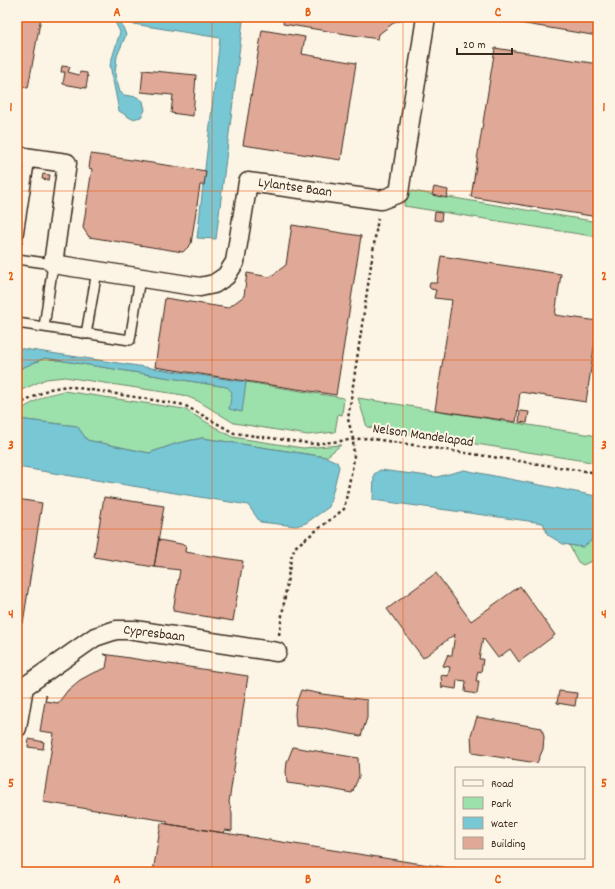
<svg xmlns="http://www.w3.org/2000/svg" width="615" height="889" font-family="Dekko,sans-serif">
<style>
.green{fill:#9ce0ac;stroke:#6c8565}
.water{fill:#78c7d5;stroke:#60888c}
.building{fill:#e0a997;stroke:#3b2a1e}
.lines{fill:none;stroke-linecap:round;stroke-linejoin:round}
.service-casing{stroke:#3b2a1e;stroke-width:12}
.minor-casing{stroke:#3b2a1e;stroke-width:21}
.path{stroke:#3b2a1e;stroke-width:2.5;stroke-dasharray:3 3;stroke-linecap:butt}
.service{stroke:#fcf5e5;stroke-width:9}
.minor{stroke:#fcf5e5;stroke-width:18}
.grid{fill:none;stroke:#e8590c;stroke-width:1;stroke-opacity:0.55}
.labels{text-anchor:middle;dominant-baseline:central;stroke-width:4;stroke-linejoin:round;paint-order:stroke}
.street-label{font-size:14px;fill:#3b2a1e;stroke:#fcf5e5}
.neatline{fill:none;stroke:#e8590c;stroke-width:1.5}
.grid-label{font-size:13px;text-anchor:middle;font-weight:bold;fill:#e8590c}
</style>
<rect width="100%" height="100%" fill="#fcf5e5"/>
<filter id="ink" filterUnits="userSpaceOnUse"><feTurbulence type="fractalNoise" baseFrequency=".025" numOctaves="2"/><feDisplacementMap in="SourceGraphic" scale="8" xChannelSelector="R" yChannelSelector="G"/><feConvolveMatrix kernelMatrix="1 2 1 2 8 2 1 2 1" color-interpolation-filters="sRGB"/></filter>
<g filter="url(#ink)">
<!-- green -->
<path class="green" d="M406,190L598,222V237L404,206Z
M45,358L227,387L232,392L241,412L246,382L344,398L342,415L338,414L335,432L308,435L234,423L198,401L183,395L65,377L46,379L17,392V370Z
M64,391L184,409L232,437L303,448L341,445L326,457L202,438L178,443L149,453L87,440L77,426L17,419V408H23L47,395Z
M358,398L598,436V463L367,427Z
M595,513H598V558L583,565L578,562L569,545L583,547L594,531Z"/>
<!-- water -->
<path class="water" d="M94,17H213L243,21L216,239L197,238L220,38L121,22L126,35L117,56L115,74L120,92L124,95L137,97L143,101L145,110L141,117L132,119L119,111L110,65L120,32L114,20Z
M17,348L246,382L242,412L229,409L232,392L227,387L45,358L17,370Z
M17,419L77,426L87,440L149,453L178,443L202,438L326,457L337,462L339,467L329,507L306,523L296,526L260,522L248,505L17,467Z
M380,470L437,477L464,470L596,496L594,531L591,541L583,547L563,544L548,535L543,523L373,500L374,474Z"/>
<!-- building -->
<path class="building" d="M17,17H41L28,88L17,86Z
M284,17H401V21H396L379,34L378,39L283,24Z
M495,17H598V36L495,19Z
M262,30L305,37L302,54L356,63L341,160L243,145Z
M495,48L598,64V217L471,197Z
M62,66L70,67L68,72L79,75L80,72L87,73V76H88L86,88L63,84L65,72H61Z
M143,70L196,75L193,116L171,113L173,95L141,92Z
M91,154L206,171L204,185H200L191,244L183,252L89,237L83,228L92,169L89,168Z
M43,174L50,175L49,180L42,179Z
M434,187L448,190L447,198L432,195Z
M435,212L442,213L441,221L434,220Z
M292,225L361,236L336,395L155,367L165,298L228,308L244,296L247,273L270,277L286,265Z
M441,256L561,274L555,315L598,321L586,402L520,392L516,422L435,410L452,300L434,298L436,290L431,289L429,287L430,283H437Z
M520,411L529,412L527,423L519,422Z
M104,497L164,506L154,567L94,557Z
M17,499L42,503L23,623L17,622Z
M159,540L186,545L185,552L243,561L233,621L173,611L180,570L154,567Z
M436,573L471,621L520,586L555,635L519,662L510,649L498,658L483,638L479,659H483L481,672L478,671L476,681H479L477,694L465,692L466,681L457,680L456,689L443,687L442,689L441,675L448,676L450,667L443,666L448,654V655H452L455,634L423,658L387,609Z
M103,654L248,676L229,802L232,813V831L225,830L224,833L167,824V821L43,802L54,733L40,731L46,695L47,696L45,701L58,703L68,690L80,680L91,674L106,668L108,656Z
M301,690L322,694L367,700V718L361,736L317,728L296,726L295,714L296,704Z
M559,691L577,693L575,706L557,703Z
M477,717L542,728L544,737L543,749L537,763L472,753L471,735Z
M29,739L44,742L43,749L28,747Z
M293,747L358,758L359,776L352,793L331,789L287,783L286,771L287,762Z
M161,823L409,862L476,872H153Z"/>
<g class="lines">
<defs>
<path id="service" d="M17,241L30,158
M17,259L53,264L44,327
M17,323L130,340L140,278
M86,334L97,271"/>
<path id="minor" d="M17,156L67,163L53,264L200,287L214,284L226,276L235,262L248,182L381,200L399,193L426,17
M17,686L24,687L95,637L116,630H135L277,652
M17,728L24,687"/>
</defs>
<!-- service casing -->
<use href="#service" class="service-casing"/>
<!-- minor casing -->
<use href="#minor" class="minor-casing"/>
<!-- path -->
<path class="path" d="M17,404L26,401L49,389L67,386L184,405L234,433L314,444L367,438L598,473
M279,635L291,558L295,547L344,509L354,459L353,439L348,419L378,218"/>
<!-- service -->
<use href="#service" class="service"/>
<!-- minor -->
<use href="#minor" class="minor"/>
</g>
</g>
<!-- grid -->
<path class="grid" d="M212,17V872M403,17V872M17,191H598M17,360H598M17,529H598M17,698H598"/>
<g class="labels">
<!-- street labels -->
<g class="street-label">
<text transform="translate(295 188) rotate(8)">Lylantse Baan</text>
<text transform="translate(423 436) rotate(8)">Nelson Mandelapad</text>
<text transform="translate(154 634) rotate(7)">Cypresbaan</text>
</g>
</g>
<!-- margin -->
<rect width="615" height="889" fill="none" stroke="#fcf5e5" stroke-width="44"/>
<!-- legend -->
<rect x="455" y="767" width="130" height="92" fill="#fcf5e5" stroke="#afa495"/>
<rect x="463" y="780" width="20" height="6" fill="#fcf5e5" stroke="#afa495"/>
<text x="491" y="787" font-size="12" fill="#3b2a1e">Road</text>
<rect x="463" y="797" width="20" height="12" fill="#9ce0ac" stroke="#afa495"/>
<text x="491" y="807" font-size="12" fill="#3b2a1e">Park</text>
<rect x="463" y="817" width="20" height="12" fill="#78c7d5" stroke="#afa495"/>
<text x="491" y="827" font-size="12" fill="#3b2a1e">Water</text>
<rect x="463" y="837" width="20" height="12" fill="#e0a997" stroke="#afa495"/>
<text x="491" y="847" font-size="12" fill="#3b2a1e">Building</text>
<!-- scale -->
<path d="M457 48v6h55v-6" fill="none" stroke="#3b2a1e" stroke-width="2"/>
<text x="463" y="48" font-size="12" fill="#3b2a1e" stroke="#fcf5e5" stroke-width="3" paint-order="stroke">20 m</text>
<rect x="22" y="22" width="571" height="845" class="neatline"/>
<g class="grid-label">
<text x="117" y="16">A</text>
<text x="308" y="16">B</text>
<text x="498" y="16">C</text>
<text x="11" y="111">1</text>
<text x="604" y="111">1</text>
<text x="11" y="280">2</text>
<text x="604" y="280">2</text>
<text x="11" y="449">3</text>
<text x="604" y="449">3</text>
<text x="11" y="618">4</text>
<text x="604" y="618">4</text>
<text x="11" y="787">5</text>
<text x="604" y="787">5</text>
<text x="117" y="883">A</text>
<text x="308" y="883">B</text>
<text x="498" y="883">C</text>
</g>
</svg>
